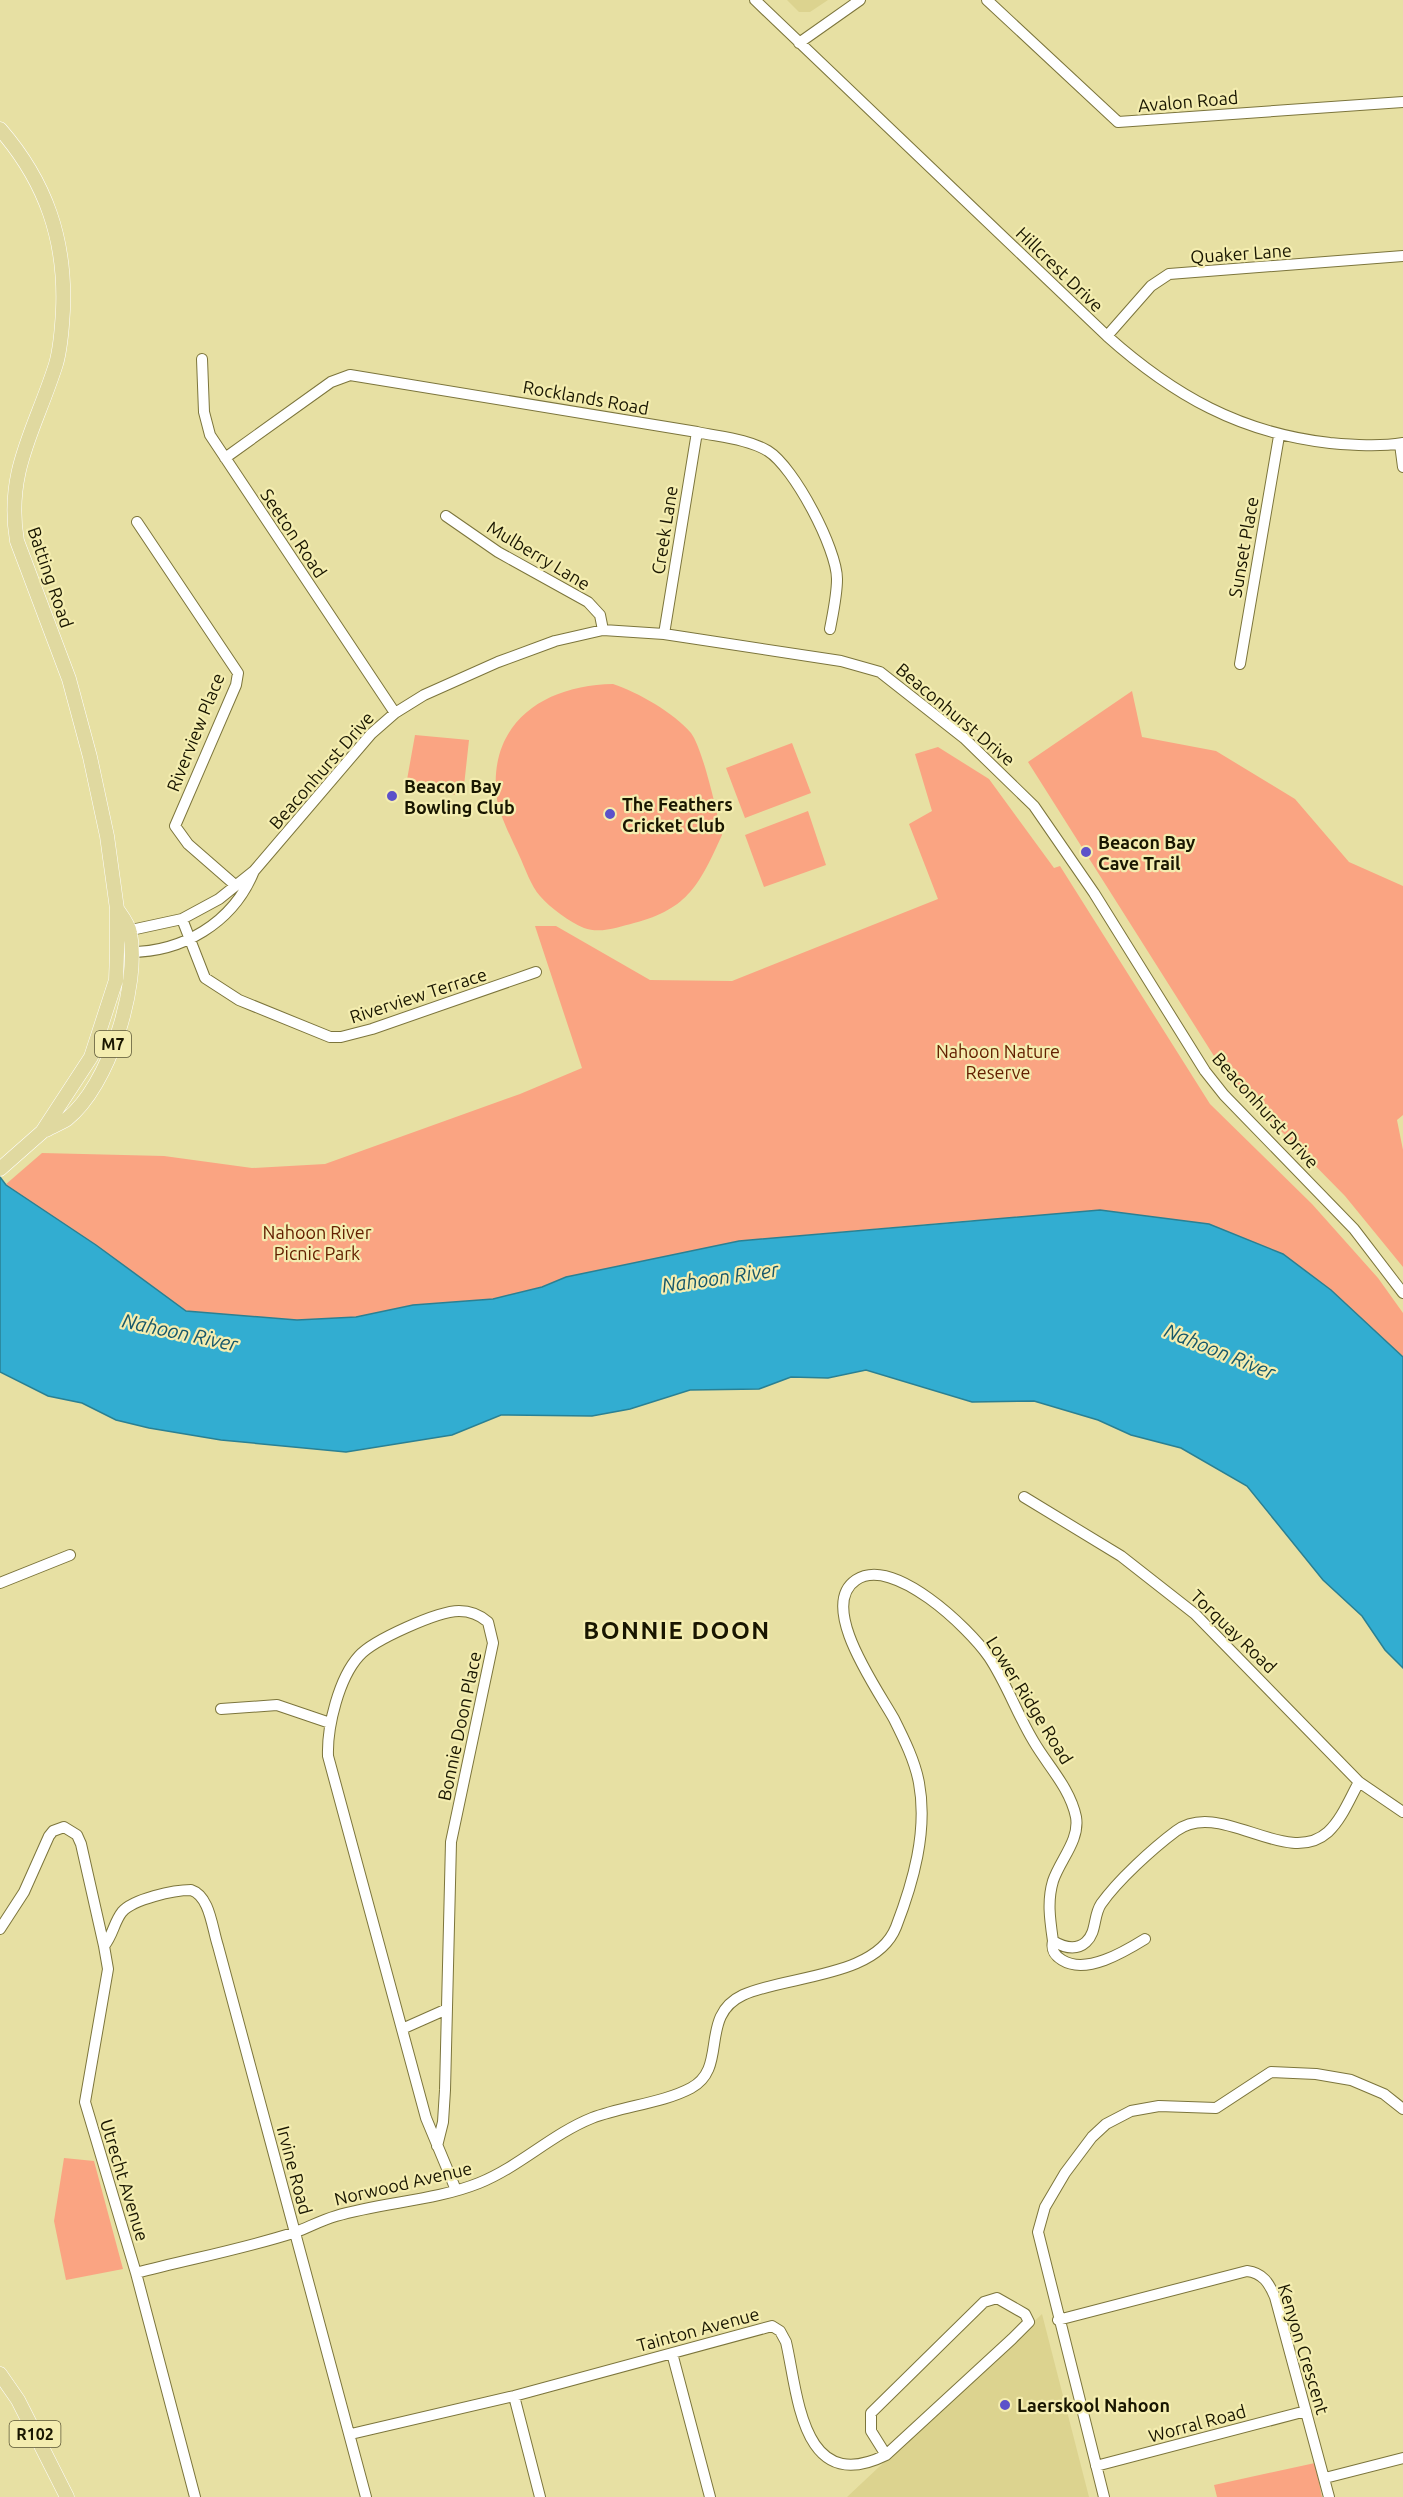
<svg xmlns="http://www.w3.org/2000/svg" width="1403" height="2497" font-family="Ubuntu,sans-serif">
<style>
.built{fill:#dcd38f}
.green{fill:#faa482}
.water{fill:#32add1;stroke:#2a8093;stroke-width:1.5}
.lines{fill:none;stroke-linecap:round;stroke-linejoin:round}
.minor-casing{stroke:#7c753c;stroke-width:12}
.major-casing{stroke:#fff;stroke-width:15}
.minor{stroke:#fff;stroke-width:10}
.major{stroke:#e0d9a0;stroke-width:14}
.poi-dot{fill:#5c51c9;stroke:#f4edb0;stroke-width:2}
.labels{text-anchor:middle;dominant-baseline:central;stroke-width:4.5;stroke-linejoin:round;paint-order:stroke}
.shield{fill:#f4edb0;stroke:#5b5636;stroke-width:1.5}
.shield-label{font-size:16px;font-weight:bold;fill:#191601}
.street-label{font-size:18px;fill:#191601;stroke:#f4edb0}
.poi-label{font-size:18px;font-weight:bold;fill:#191601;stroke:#f4edb0;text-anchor:start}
.park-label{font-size:18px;fill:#632000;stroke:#f4edb0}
.water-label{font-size:20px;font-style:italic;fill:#16576a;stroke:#f4edb0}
.district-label{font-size:24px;font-weight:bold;letter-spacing:1.5px;fill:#191601;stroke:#f4edb0}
</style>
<rect width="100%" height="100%" fill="#e7e0a3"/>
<!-- built -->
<path class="built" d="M787,0H828L810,12H799Z
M1042,2314L1089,2497H847Z"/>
<!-- green -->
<path class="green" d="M613,684C639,693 673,712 691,733C703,749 717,813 722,835C700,883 689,909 634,923C619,927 600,934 584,928C570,922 550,908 540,896C531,886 525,868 519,855C511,837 497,812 496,791C491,719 548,685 613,684Z
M1132,691L1142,737L1216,751L1295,799L1349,862L1403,886V1115L1397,1120L1403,1150V1267L1345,1196L1226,1075L1028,762Z
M415,735L469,740L463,795L405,791Z
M792,743L811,793L745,818L726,768Z
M938,747L989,779L1054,868L1060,866L1210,1104L1312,1204L1378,1278L1403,1313V1357L1331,1290L974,1220L739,1241L566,1277L542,1287L493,1299L413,1305L356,1317L297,1320L186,1311L96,1245L5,1185L42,1153L164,1156L252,1168L325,1164L520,1094L582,1068L535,926H556L650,980L732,981L938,899L909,824L932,811L915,754Z
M808,811L826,865L764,887L745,835Z
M64,2158L94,2161L123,2269L66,2280L54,2221Z
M1315,2463L1322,2497H1217L1214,2485Z"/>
<!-- water -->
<path class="water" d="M0,1177L6,1185L96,1245L186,1311L297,1320L356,1317L413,1305L493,1299L542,1287L566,1277L739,1241L1100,1210L1209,1224L1283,1254L1331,1290L1403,1357V1668L1385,1650L1362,1616L1323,1580L1247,1486L1181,1448L1131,1435L1098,1420L1034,1401L972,1402L866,1370L828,1378L791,1377L759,1389L690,1390L630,1409L592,1416L501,1415L452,1435L346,1452L221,1440L149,1428L116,1420L82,1403L48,1396L0,1372Z"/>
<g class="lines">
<defs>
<path id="minor" d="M755,0L1107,336C1173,395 1240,433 1330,443C1353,445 1379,447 1403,443
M987,0L1118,122L1403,102
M799,43L860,0
M1107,336L1151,286L1169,274L1403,256
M202,359L204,412L210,435L395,713
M1400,444L1403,467
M225,458L331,382L350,375L697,432C720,437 748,439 768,451C794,467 837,549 837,579C837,595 833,613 830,629
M446,516L498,552L588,602L600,615L603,630
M137,522L238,673L236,685L175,826L188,844L235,885
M664,634L697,432
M1240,664L1279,436
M182,919L205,978L239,1000L330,1037H341L372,1029L536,972
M122,932L182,919L219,899L254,871L371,734L395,713L424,695L498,662L555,641L603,630L664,634L841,661L880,672L964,738L1034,806L1094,893L1205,1071L1224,1095L1354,1229L1403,1293
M127,952C182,953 233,923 254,871
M1024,1497L1121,1556L1195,1614L1359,1782L1403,1812
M0,1583L70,1555
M221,1709L277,1705L330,1723
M0,1929L24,1892L49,1836L53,1831L64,1827L77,1835L81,1844L104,1946
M1053,1941C1051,1950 1054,1955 1062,1960C1086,1975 1124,1952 1145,1939
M402,2029L447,2009
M437,2146L443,2122L445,2090L451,1842L493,1643L488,1622C480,1615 471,1611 459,1611C438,1611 373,1640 359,1656C339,1678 327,1726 328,1756L426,2118L456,2190
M136,2273C189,2259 244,2249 296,2232C309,2227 322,2220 336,2216C383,2202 434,2201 479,2183C519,2167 552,2134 592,2118C623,2106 663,2103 691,2088C729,2068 698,2016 743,1995C787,1975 876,1978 896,1927C913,1883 928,1831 919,1783C915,1761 904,1739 894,1719C878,1690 817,1606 856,1580C893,1555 969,1628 989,1657C1007,1684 1017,1714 1034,1742C1048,1766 1070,1788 1076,1817C1080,1840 1060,1860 1053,1881C1047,1901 1050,1920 1053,1941C1063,1947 1076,1951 1086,1942C1097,1932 1093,1916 1101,1904C1118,1880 1152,1849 1176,1831C1220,1798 1287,1869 1328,1832C1342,1819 1350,1798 1359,1782
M1058,2320L1247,2271C1263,2273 1269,2283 1275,2297L1329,2497
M672,2353L710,2497
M514,2396L540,2497
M351,2434L514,2396L772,2326L780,2331L786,2342C798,2393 801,2497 886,2455L1012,2339L1029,2322L1025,2314L997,2298L984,2302L871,2413V2431L886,2455
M1096,2466L1306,2411
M1325,2478L1403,2458
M195,2497L136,2273L85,2102L108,1969L104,1946C113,1935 114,1922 122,1912C133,1899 174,1890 191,1890C210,1896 212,1928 218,1946L366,2497
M1104,2497L1038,2232L1045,2207L1065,2173L1092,2137L1106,2124L1131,2111L1159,2106L1216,2108L1271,2072L1316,2074L1351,2080L1384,2094L1403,2109"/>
<path id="major" d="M0,129C46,182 66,240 63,310C62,328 61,347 56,364C36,428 5,471 17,541L69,679L90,757L107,836L117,909V952L116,980L91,1057L42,1132L0,1169
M46,1130C53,1126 61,1123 67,1119C109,1086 140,985 130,933C129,925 122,916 117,909
M0,2374L18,2400L67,2497"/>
</defs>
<!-- minor casing -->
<use href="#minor" class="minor-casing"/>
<!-- major casing -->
<use href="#major" class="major-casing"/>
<!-- minor -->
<use href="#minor" class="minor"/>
<!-- major -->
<use href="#major" class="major"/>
</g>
<!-- markers -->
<g class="poi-dot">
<circle cx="392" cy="796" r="6"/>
<circle cx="610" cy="814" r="6"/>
<circle cx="1086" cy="852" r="6"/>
<circle cx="1005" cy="2405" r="6"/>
</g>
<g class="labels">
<!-- shield labels -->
<g class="shield">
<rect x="95" y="1031" width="36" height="26" rx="4.5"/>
<rect x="9.5" y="2421" width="51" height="26" rx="4.5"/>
</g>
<g class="shield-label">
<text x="113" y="1044">M7</text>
<text x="35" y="2434">R102</text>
</g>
<!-- street labels -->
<g class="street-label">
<text transform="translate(1188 101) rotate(-5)">Avalon Road</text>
<text transform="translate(1241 253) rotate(-4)">Quaker Lane</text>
<text transform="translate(1060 269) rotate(44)">Hillcrest Drive</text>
<text transform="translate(586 397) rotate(10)">Rocklands Road</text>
<text transform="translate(664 530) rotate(-81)">Creek Lane</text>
<text transform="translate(294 533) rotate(56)">Seeton Road</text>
<text transform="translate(1243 547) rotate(-80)">Sunset Place</text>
<text transform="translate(539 555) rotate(31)">Mulberry Lane</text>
<text transform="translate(51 577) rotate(71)">Batting Road</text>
<text transform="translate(956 714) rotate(40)">Beaconhurst Drive</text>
<text transform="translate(195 732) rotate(-68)">Riverview Place</text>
<text transform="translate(321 770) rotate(-49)">Beaconhurst Drive</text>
<text transform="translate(418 995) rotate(-18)">Riverview Terrace</text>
<text transform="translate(1266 1110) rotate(48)">Beaconhurst Drive</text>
<text transform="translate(1234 1631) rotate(44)">Torquay Road</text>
<text transform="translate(1030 1700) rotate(58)">Lower Ridge Road</text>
<text transform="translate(459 1726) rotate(-78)">Bonnie Doon Place</text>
<text transform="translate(295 2170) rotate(75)">Irvine Road</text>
<text transform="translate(125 2180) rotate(73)">Utrecht Avenue</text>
<text transform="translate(403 2183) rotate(-13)">Norwood Avenue</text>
<text transform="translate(698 2329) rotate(-15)">Tainton Avenue</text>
<text transform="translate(1304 2349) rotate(73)">Kenyon Crescent</text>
<text transform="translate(1197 2423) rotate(-15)">Worral Road</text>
</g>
<!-- poi labels -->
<g class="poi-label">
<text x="404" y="786">Beacon Bay<tspan x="404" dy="21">Bowling Club</tspan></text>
<text x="622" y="804">The Feathers<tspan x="622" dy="21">Cricket Club</tspan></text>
<text x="1098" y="842">Beacon Bay<tspan x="1098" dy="21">Cave Trail</tspan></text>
<text x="1017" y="2405">Laerskool Nahoon</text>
</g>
<!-- park labels -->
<g class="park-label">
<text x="998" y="1051">Nahoon Nature<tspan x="998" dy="21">Reserve</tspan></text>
<text x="317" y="1232">Nahoon River<tspan x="317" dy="21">Picnic Park</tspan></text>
</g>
<!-- water labels -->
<g class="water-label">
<text transform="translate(720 1277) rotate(-8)">Nahoon River</text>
<text transform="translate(180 1332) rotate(12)">Nahoon River</text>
<text transform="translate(1220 1351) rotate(22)">Nahoon River</text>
</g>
<!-- district labels -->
<g class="district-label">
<text x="677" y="1630">BONNIE DOON</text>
</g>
</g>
</svg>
